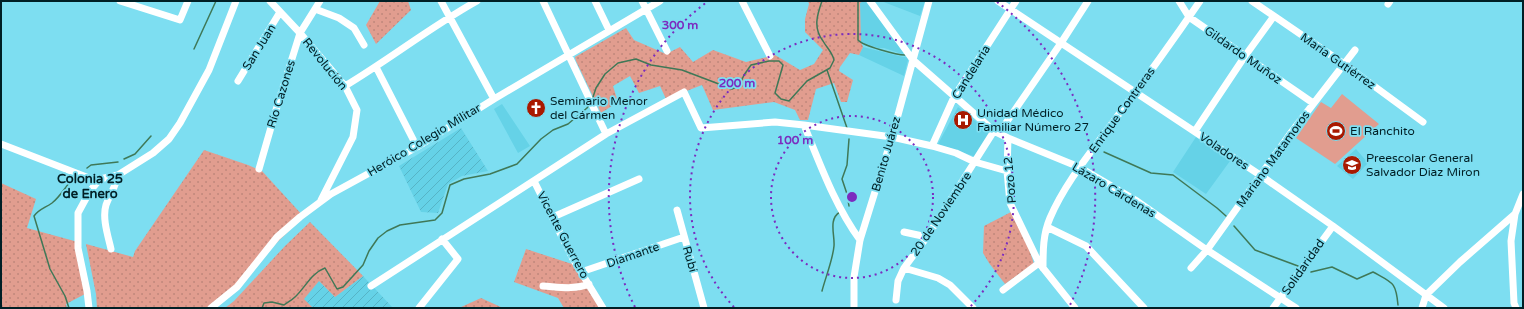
<svg xmlns="http://www.w3.org/2000/svg" width="1524" height="309" font-family="'Varela Round',sans-serif">
<style>
.built{fill:#65d2e7}
.industrial{fill:url(#industrial-furrows)}
.grass{fill:url(#grass-dots)}
.pitch{fill:#e19d8f}
.lines{fill:none;stroke-linecap:round;stroke-linejoin:round}
.stream{stroke:#3f7857;stroke-width:1.5}
.minor{stroke:#fff;stroke-width:7}
.ring{fill:none;stroke:#7b2cbf;stroke-width:2;stroke-dasharray:2 4}
.labels{text-anchor:middle;dominant-baseline:central;stroke-width:3.5;stroke-linejoin:round;paint-order:stroke}
.street-label{font-size:12px;fill:#001f25;stroke:#7ddef1}
.poi-label{font-size:12px;fill:#001f25;stroke:#7ddef1;text-anchor:start}
.neighbourhood-label{font-size:13px;font-weight:bold;fill:#001f25;stroke:#7ddef1}
.centre{fill:#7b2cbf;stroke:#7ddef1;stroke-width:2}
.ring-label{font-size:12px;text-anchor:middle;font-weight:bold;fill:#7b2cbf;stroke:#7ddef1;stroke-width:3.5;stroke-linejoin:round;paint-order:stroke}
</style>
<defs>
<pattern id="industrial-furrows" width="10" height="10" patternUnits="userSpaceOnUse"><rect width="10" height="10" fill="#65d2e7"/><path d="M-1 1l2-2M0 10L10 0M9 11l2-2" fill="none" stroke="#56b4c6"/></pattern>
<pattern id="grass-dots" width="8" height="8" patternUnits="userSpaceOnUse"><rect width="8" height="8" fill="#e19d8f"/><path d="M2 2h.1M6 6h.1" fill="none" stroke="#bf877b" stroke-width="1.8" stroke-linecap="round"/></pattern>
</defs>
<rect width="100%" height="100%" fill="#7ddef1"/>
<!-- built -->
<path class="built" d="M863,1H865L906,51L902,54L884,48H878L861,42L860,3Z
M881,1H925L920,16Z
M863,47L903,57L909,56L904,76L859,55Z
M502,104L530,146L518,153L494,109Z
M958,107L991,134L976,157L938,144Z
M1196,137L1230,161L1206,194L1173,172Z
M1356,149L1368,163L1353,179L1337,166Z"/>
<!-- industrial -->
<path class="industrial" d="M461,128L488,171L462,176L448,184L438,213L421,212L399,166Z
M363,276L393,308H313L303,299L319,281L335,297Z"/>
<!-- grass -->
<path class="grass" d="M380,1H408L411,10L376,44L366,25Z
M808,1H863L860,3L861,42L863,47L859,55L850,53L840,67L839,71L853,80L847,102H841L834,83L816,89L808,120H800L795,110L774,102L713,110L702,85L666,99L660,86L639,93L630,76L613,86L618,102L601,113L576,61L575,57L626,28L634,40L666,54L680,47L693,62L713,50L746,62L775,55L800,70L814,64L823,50L805,32V19L809,4Z
M204,150L248,165L262,171L304,217C271,246 243,280 210,308H97L96,294L86,244L133,257L135,251Z
M1,183L36,199L27,228L78,242L87,293L66,304L67,308H1Z
M1011,212L1023,230L1034,264L1005,284L989,263L983,253L984,226Z
M310,222L363,276L335,297L319,281L304,299L313,308H225L234,301L285,246Z
M526,249L572,264L600,308H564L558,298L514,282Z
M481,298L503,308H459Z"/>
<!-- pitch -->
<path class="pitch" d="M1342,94L1379,124L1335,164L1296,138L1321,102L1331,108Z"/>
<g class="lines">
<!-- stream -->
<path class="stream" d="M858,1V40C863,46 897,55 905,55
M194,49L216,1
M827,70L847,128
M592,100L596,88L605,74L618,63L636,59L651,65L682,70L732,89L739,86L744,75L751,65L769,61H779L783,65L775,93L781,99L789,101L807,81L830,68L834,60C832,52 827,48 823,41C813,28 817,15 822,1
M1104,152L1151,173L1173,175L1217,208L1226,216
M124,159L135,154L151,136
M87,168L91,165L118,162
M849,206L847,194L842,179L847,165L849,139
M1234,226L1255,250L1298,266
M1311,272L1332,267L1357,279L1373,272C1393,283 1396,282 1398,305
M822,291C825,279 833,259 834,246C835,235 828,219 840,212
M69,308L65,296L50,269L34,216C39,209 45,208 52,203C61,196 66,185 74,178
M262,308L264,303L272,302L284,305C288,302 292,300 295,297C305,288 311,273 325,268L337,289L343,287L363,265L369,251L378,238L387,231L400,225L435,220L442,213L450,185L464,179L490,174L517,164L541,139L553,130L568,124L587,108L589,105"/>
<!-- minor -->
<path class="minor" d="M120,1L180,20L188,1
M270,1L300,33L345,86L357,110L353,137L321,200
M441,1L494,99
M543,1L606,134
M595,1L609,30
M642,1L667,51
M742,1L770,56
M870,1L913,60L994,131L1008,138L1079,167L1137,201L1207,250L1296,308
M998,1L1260,175L1333,226L1444,308
M1179,1L1189,17L1313,103
M1252,1L1344,64L1423,122
M1388,4L1390,1
M315,9L339,18L354,28L364,45
M376,67L417,147
M238,81L280,12
M345,86C390,59 432,26 477,1
M804,125C820,164 835,206 860,240
M1195,131L1245,56L1274,16
M999,133L1061,43L1088,1
M1008,138L1007,171L1010,203L1039,263L1075,308
M1,144L89,178L100,179L118,175L153,153L169,139L180,123L209,70L236,1
M932,146L954,97L1016,1
M259,169L276,110L300,33L320,1
M534,181L573,259L603,308
M677,210L704,308
M553,217L639,179
M1047,227L1086,246L1144,308
M904,232L927,237
M111,249C108,236 102,218 106,205C110,194 116,186 118,175
M904,268L938,278L950,285L973,308
M1043,268C1043,251 1043,234 1050,218C1065,183 1091,152 1113,122C1143,82 1172,42 1200,1
M1191,268L1207,250L1290,134L1355,50
M581,272L684,237
M371,286L606,134L684,92L701,128L775,122L804,125L892,137L932,146L956,153L975,162L1007,171
M543,286C559,287 574,290 589,284
M1003,290L1039,263
M896,300L898,281L904,268L927,237L994,131
M89,308L87,291L78,248V213L90,191L100,179
M211,308L237,287L277,237L300,217L331,194L417,147L494,99L660,1
M419,308L458,259L442,239
M854,308V277L860,240L892,137L929,1
M1273,308L1333,226
M1422,308L1426,295L1460,262L1515,214
M1516,308L1514,303L1511,241L1515,214L1523,194"/>
</g>
<!-- distance rings -->
<g class="ring">
<circle cx="852" cy="197" r="81"/>
<path d="M734 307A162 162 0 1 1 970 307"/>
<path d="M635 307A243 243 0 0 1 707 2M997 2A243 243 0 0 1 1069 307"/>
</g>
<!-- icons -->
<defs>
<symbol id="church-disc" viewBox="-11 -11 22 22"><circle r="9.5" fill="#a91900" stroke="#7ddef1"/><path d="M-1.2-6h2.4v3.5h3.3v2.4h-3.3V6h-2.4V-.1h-3.3v-2.4h3.3Z" fill="#fff"/></symbol>
<symbol id="hospital-disc" viewBox="-11 -11 22 22"><circle r="9.5" fill="#a91900" stroke="#7ddef1"/><path d="M-5-5h3v3.5h4V-5h3V5h-3V1.5h-4V5h-3Z" fill="#fff"/></symbol>
<symbol id="stadium-disc" viewBox="-11 -11 22 22"><circle r="9.5" fill="#a91900" stroke="#7ddef1"/><path d="M0-5a6.5 5 0 1 0 0 10a6.5 5 0 1 0 0-10ZM-3.5-1.8h7v3.6h-7Z" fill="#fff"/></symbol>
<symbol id="school-disc" viewBox="-11 -11 22 22"><circle r="9.5" fill="#a91900" stroke="#7ddef1"/><path d="M0-5L7-2L0 1L-7-2ZM-4 1L0 2.5L4 1V4Q0 6-4 4Z" fill="#fff"/></symbol>
</defs>
<g fill-rule="evenodd">
<use href="#church-disc" x="525" y="97" width="22" height="22"/>
<use href="#hospital-disc" x="952" y="109" width="22" height="22"/>
<use href="#stadium-disc" x="1325" y="120" width="22" height="22"/>
<use href="#school-disc" x="1341" y="154" width="22" height="22"/>
</g>
<g class="labels">
<!-- street labels -->
<g class="street-label">
<text transform="translate(259 47) rotate(-58)">San Juan</text>
<text transform="translate(1243 55) rotate(35)">Gildardo Muñoz</text>
<text transform="translate(1338 61) rotate(35)">María Gutiérrez</text>
<text transform="translate(325 64) rotate(51)">Revolución</text>
<text transform="translate(971 72) rotate(-58)">Candelaria</text>
<text transform="translate(281 94) rotate(-73)">Río Cazones</text>
<text transform="translate(1122 110) rotate(-54)">Enrique Contreras</text>
<text transform="translate(424 140) rotate(-31)">Heróico Colegio Militar</text>
<text transform="translate(1224 151) rotate(34)">Voladores</text>
<text transform="translate(886 154) rotate(-74)">Benito Juárez</text>
<text transform="translate(1273 159) rotate(-54)">Mariano Matamoros</text>
<text transform="translate(1010 180) rotate(-95)">Pozo 12</text>
<text transform="translate(1114 190) rotate(31)">Lázaro Cárdenas</text>
<text transform="translate(941 214) rotate(-56)">20 de Noviembre</text>
<text transform="translate(563 235) rotate(62)">Vicente Guerrero</text>
<text transform="translate(633 255) rotate(-19)">Diamante</text>
<text transform="translate(690 259) rotate(74)">Rubí</text>
<text transform="translate(1303 267) rotate(-55)">Solidaridad</text>
</g>
<!-- poi labels -->
<g class="poi-label">
<text x="550" y="101">Seminario Menor<tspan x="550" dy="14">del Cármen</tspan></text>
<text x="977" y="113">Unidad Médico<tspan x="977" dy="14">Familiar Número 27</tspan></text>
<text x="1350" y="131">El Ranchito</text>
<text x="1366" y="158">Preescolar General<tspan x="1366" dy="14">Salvador Diaz Miron</tspan></text>
</g>
<!-- neighbourhood labels -->
<g class="neighbourhood-label">
<text x="90" y="179">Colonia 25<tspan x="90" dy="15">de Enero</tspan></text>
</g>
</g>
<circle cx="852" cy="197" r="6" class="centre"/>
<g class="ring-label">
<text x="680" y="29">300 m</text>
<text x="737" y="87">200 m</text>
<text x="795" y="144">100 m</text>
</g>
<!-- border -->
<rect width="1524" height="309" fill="none" stroke="#001f25" stroke-width="4"/>
</svg>
